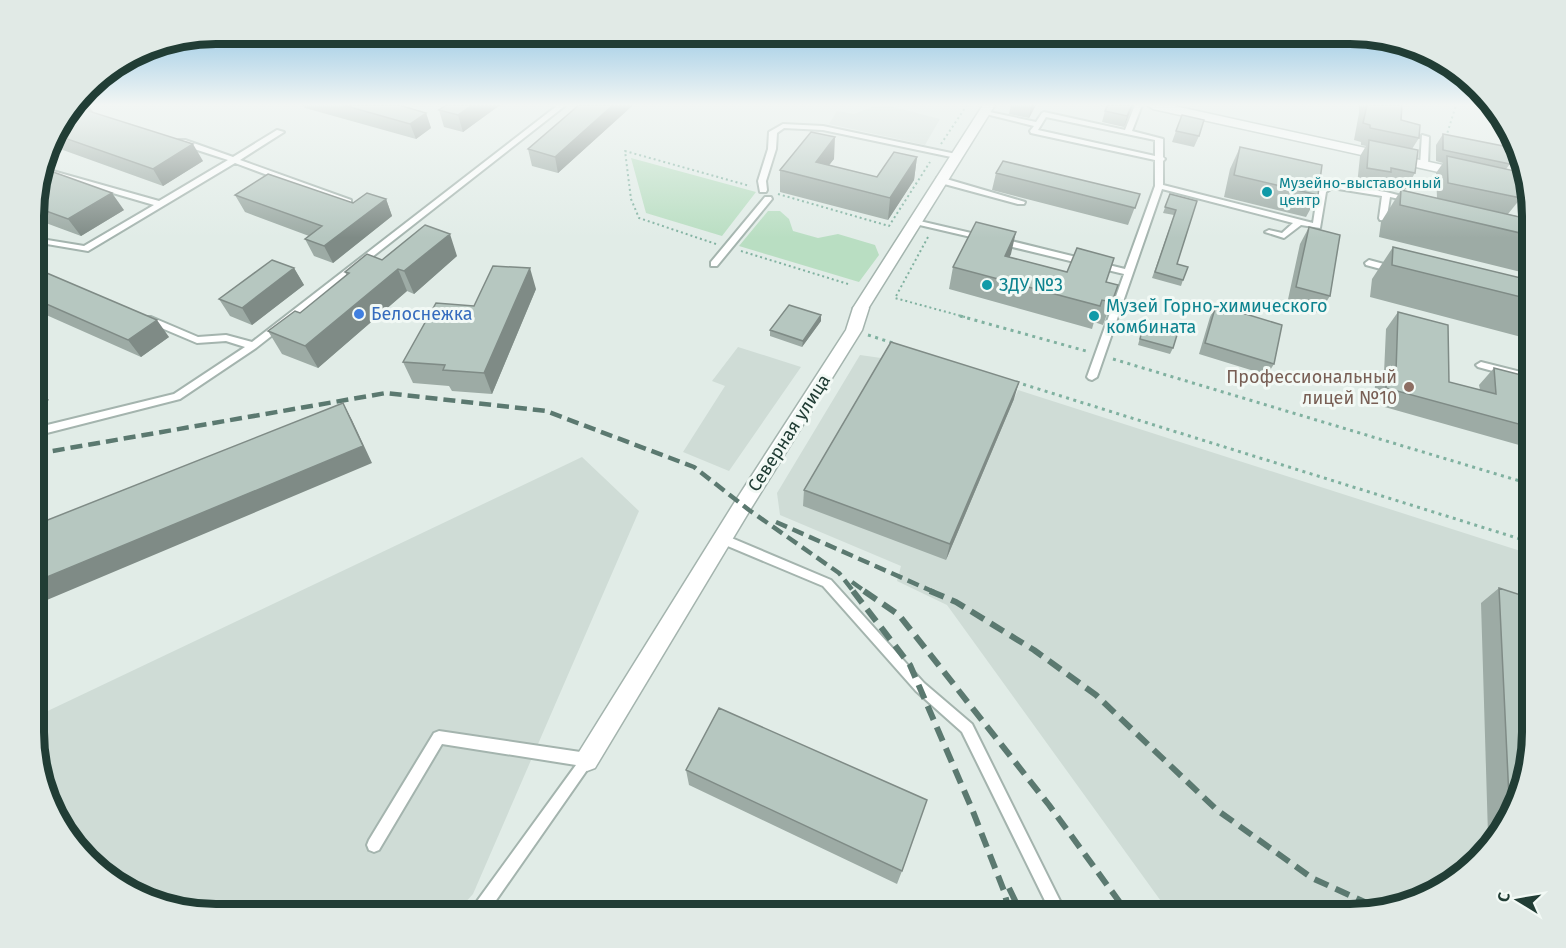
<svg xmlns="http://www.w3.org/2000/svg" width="1566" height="948" font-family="'Fira Sans',sans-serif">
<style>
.built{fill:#cfdcd6}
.green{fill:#b9dec2}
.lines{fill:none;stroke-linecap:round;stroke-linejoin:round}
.service-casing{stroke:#a4b4ae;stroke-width:4}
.minor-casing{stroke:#a4b4ae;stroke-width:3}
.tertiary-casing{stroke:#a4b4ae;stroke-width:3}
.path-far1{stroke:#80b1a0;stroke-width:2;stroke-dasharray:2 3;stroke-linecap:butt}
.path{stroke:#80b1a0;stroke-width:3;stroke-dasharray:3 4.5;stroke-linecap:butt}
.service{fill:#fff;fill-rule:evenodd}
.minor{fill:#fff;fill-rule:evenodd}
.tertiary{fill:#fff;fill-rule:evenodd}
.rail-far1{stroke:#5b7970;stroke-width:4.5;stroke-dasharray:12 6;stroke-linecap:butt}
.rail{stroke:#5b7970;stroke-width:6;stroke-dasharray:15 8;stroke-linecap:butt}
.wall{fill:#9daba5}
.shaded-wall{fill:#7f8b86}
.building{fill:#b6c7c0;stroke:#7f8b86;stroke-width:1.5}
.culture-dot{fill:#0f9aa8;stroke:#f2f9f5;stroke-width:2}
.shop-dot{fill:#3f7fe0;stroke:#f2f9f5;stroke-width:2}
.education-dot{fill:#8d6e63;stroke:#f2f9f5;stroke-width:2}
.labels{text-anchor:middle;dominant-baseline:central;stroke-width:6;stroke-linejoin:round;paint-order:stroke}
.far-culture-label{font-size:15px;fill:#0d838f;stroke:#f2f9f5;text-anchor:start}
.culture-label{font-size:18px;fill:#0d838f;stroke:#f2f9f5;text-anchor:start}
.shop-label{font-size:18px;fill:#366cbe;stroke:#f2f9f5;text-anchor:start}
.education-label{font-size:18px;fill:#785e54;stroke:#f2f9f5;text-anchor:end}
.street-label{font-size:18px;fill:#213d35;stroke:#f2f9f5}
.rim{fill:none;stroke:#213d35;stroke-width:8}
</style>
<rect width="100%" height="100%" fill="#e1ece7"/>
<!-- built -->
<path class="built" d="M877,105H886L940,119L925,145L829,124L837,111L854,114Z
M738,347L801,367L729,471L683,452L725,386L712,381Z
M860,355L888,359L1014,399L1018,390L1533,555V744L1508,824L1442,890L1362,915H1171L947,605L897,581L901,566L780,515L777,493Z
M582,457L639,511L473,894L454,915H215L124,890L64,834L35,756V717Z"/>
<!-- green -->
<path class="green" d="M631,158L756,192L722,236L646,213Z
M768,211H780L789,219L793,231L818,238L838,234L875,245L879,255L859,282L739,246Z"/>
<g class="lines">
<defs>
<path id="service" d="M558,105H566L256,348L180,399L35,436V428L174,394L245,347L226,341L197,343L145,321L144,319L145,317H151L198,337L226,335L252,342Z
M1135,105H1142L1132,131L1163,139V157L1165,159L1163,161V185L1313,223L1318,191L1331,184L1386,192L1413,199L1409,201L1390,197L1387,216L1398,218V222L1380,220L1379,218L1382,196L1332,188L1326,192L1320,228L1301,225L1284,238L1265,232L1269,230L1282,233L1293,223L1162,189L1097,377L1092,380L1089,379L1087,377L1124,274L996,243L995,241L999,238L1125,269L1155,186V160L1031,133L1030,131L1034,126L982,113L985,111L1036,122L1042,113L1044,112L1125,130ZM1046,117L1155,140V156L1038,130Z
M1502,117C1508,124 1510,131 1513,139H1509L1501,131Z
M783,124L823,126L956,154L960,156L956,158L823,130L784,128L777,133L776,149L766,181L767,190L766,192H760L758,181L768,149L769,132Z
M277,130L284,132L240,160L351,200V204H345L235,163L88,251L35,242V238L84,246L154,205L41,172L42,168L159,201L228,160L179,144V140H185L233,157Z
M1422,135L1429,137L1428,165L1424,167L1420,165Z
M937,178H943L1025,202L1024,204H1018L937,182Z
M765,197H771L772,199L717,266H711V262Z
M911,219L984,236L988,238L984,240L911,223Z
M1369,260L1395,267L1396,269L1392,272L1366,265L1365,263Z
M1481,362L1533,375V382L1478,367L1476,365Z
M722,534L831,580L924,683L972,724L1067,915H1052L962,732L916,691L823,586L718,542L716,539L718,536Z
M439,731L587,753L592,755L594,760L490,909L485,915H467L576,765L442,744L379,850L374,852L369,850L367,845L369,840L434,733Z"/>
<path id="minor" d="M861,303L869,308L862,330L750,510L595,768L587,771L579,768L576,760L579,752L736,500L846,330L853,308Z"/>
<path id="tertiary" d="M983,105H995L866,312H856L853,308Z
M1147,105H1170L1461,169L1467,173L1461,177L1153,109Z
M1497,176L1526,183L1529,191L1492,183L1490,180Z"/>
</defs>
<!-- service casing -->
<use href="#service" class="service-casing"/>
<!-- minor casing -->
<use href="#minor" class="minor-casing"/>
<!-- tertiary casing -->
<use href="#tertiary" class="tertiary-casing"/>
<!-- path-far1 -->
<path class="path-far1" d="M1101,105L1111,108
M1444,136L1447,134L1456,105
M941,144L967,105
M778,194L889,226L930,162
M1524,201L1532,203
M928,237L895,298L965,317
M716,244L639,218L631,199L625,151L750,186
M741,251L848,284"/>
<!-- path -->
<path class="path" d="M960,316L1086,351
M868,335L893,343
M1113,359L1533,485
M1016,382L1533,543"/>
<!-- service -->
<use href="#service" class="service"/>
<!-- minor -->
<use href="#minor" class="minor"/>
<!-- tertiary -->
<use href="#tertiary" class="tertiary"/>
<!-- rail-far1 -->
<path class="rail-far1" d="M35,454L386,393L546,411L694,467L749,510L839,573L854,592
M776,522L934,592
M852,582L866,592"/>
<!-- rail -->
<path class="rail" d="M853,591L910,665L972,809L1004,891L1010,915
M864,591L899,615L1049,805L1129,915
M930,591L956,602L1034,650L1096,695L1217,810L1312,878L1380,909
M1009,888L1022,915"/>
</g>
<!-- wall -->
<path class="wall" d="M75,105L89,106L94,113L203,161L163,186L49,145L52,135Z
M303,105H399L426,113L431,128L416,139L305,108Z
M446,105H500L463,132L444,127L439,110Z
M1011,105H1036L1029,118L1009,114Z
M1133,105L1124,127L1102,122L1105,111Z
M1359,105H1402L1401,120L1419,138L1412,149L1415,173L1405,190L1383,185L1381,189L1357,185L1360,156L1366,146L1361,145V142L1354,140L1359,113Z
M632,106L558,173L532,166L528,149Z
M1176,131L1199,136L1194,147L1172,142Z
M1443,134L1510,164L1506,169L1516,182L1521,198L1508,214L1533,220V275L1379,237L1381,222L1401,190L1437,198L1436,173L1443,163L1436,161V145Z
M1240,147L1318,195L1306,217L1224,197L1230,169Z
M917,157L914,180L888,220L780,192V170L834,159L829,165L877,177Z
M996,173L1140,194L1128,225L992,190Z
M35,192L124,210L81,236L35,219Z
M1170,194L1197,201L1177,264L1183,280L1181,286L1152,278L1174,215L1163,213Z
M235,195L353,203L386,199L392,216L333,263L314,256L305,239L309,236L245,212Z
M1309,227L1330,296L1319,313L1287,304L1300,244Z
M1393,247L1533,281V340L1370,297L1372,279Z
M1011,254L1009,257L1118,285L1103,325L1094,322L1092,329L949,289L953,267Z
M457,256L414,294L407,291L318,368L282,354L268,331L300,313L347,276L345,272L382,260Z
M35,268L169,337L141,357L35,310Z
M294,268L304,285L252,325L230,316L219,299Z
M536,289L492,394L452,391L449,386L413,383L403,362L474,306Z
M1216,305L1274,364L1267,375L1199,354L1210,317Z
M1398,312L1449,382L1480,390L1479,385L1494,368L1533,378V432L1519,445L1374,404L1375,385L1384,373L1386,329Z
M821,321L802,347L770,336V330Z
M1143,326L1173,348L1170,354L1138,345Z
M1014,399L946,560L803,506L804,490Z
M1499,588L1533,744L1508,824L1494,838L1488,835L1481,603Z
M686,770L902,871L897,884L689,785Z"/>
<!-- shaded-wall -->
<path class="shaded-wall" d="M472,105H500L463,132L458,115Z
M613,105H632V106L558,173L555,157Z
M1032,105H1036L1029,118L1031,107Z
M1132,105H1133L1124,127L1127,116Z
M89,106L99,122L82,109Z
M426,113L431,128L416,139L410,124Z
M835,137L834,159L818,179L816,162Z
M193,144L203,161L163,186L153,169Z
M917,157L914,180L888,220L890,198Z
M112,193L124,210L81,236L68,219Z
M386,199L392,216L333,263L324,246Z
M1016,232L1011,254L999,279L1005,256Z
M450,234L457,256L414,294L404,271Z
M294,268L304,285L252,325L242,308Z
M530,268L536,289L492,394L484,373Z
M398,269L407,291L318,368L305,346Z
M821,315V321L802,347L803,341Z
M157,320L169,337L141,357L128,340Z
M1019,382L1014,399L946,560L950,544Z
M35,385L49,400L35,410Z
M343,403L352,420L372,463L35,605V582Z"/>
<!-- building -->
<path class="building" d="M75,105H88L89,106L82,109L193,144L153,169L53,134Z
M343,105H399L426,113L410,124Z
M446,105H472L458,115L439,110Z
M579,105H613L555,157L528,149Z
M1108,105H1132L1127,116L1105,111Z
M1367,105H1402L1401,120L1420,125L1419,138L1370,128V125L1363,123Z
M1182,115L1204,120L1199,136L1176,131Z
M811,132L835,137L816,162L877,177L894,152L917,157L890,198L780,170Z
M1443,134L1508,147L1510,164L1443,150Z
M1369,140L1418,150L1415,173L1391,168V172L1367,168Z
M1240,147L1322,165L1318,195L1234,175Z
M1447,156L1515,171L1516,182L1519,183L1521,198L1448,183Z
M1003,161L1140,194L1135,208L996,173Z
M42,168L112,193L68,219L35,207V192Z
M268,174L353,203L367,193L386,199L324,246L305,239L322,226L235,195Z
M1401,190L1533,220V236L1400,205Z
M1170,194L1197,201L1177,264L1188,267L1183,280L1155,272L1176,210L1165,207Z
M976,222L1016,232L1005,256L1067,272L1077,248L1114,258L1106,282L1118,285L1112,302L1102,300L1100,306L953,267Z
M425,225L450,234L404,271L398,269L305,346L268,331L295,311L300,313L349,273L345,272L367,254L382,260Z
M1309,227L1340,235L1330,296L1296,287Z
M1393,247L1533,281V300L1392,265Z
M272,260L294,268L242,308L219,299Z
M493,266L530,268L484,373L443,370L445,365L403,362L436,303L474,306Z
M35,268L157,320L128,340L35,299Z
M789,305L821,315L803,341L770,330Z
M1216,305L1282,325L1274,364L1205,343Z
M1398,312L1448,325L1449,382L1496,394L1494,368L1533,378V428L1386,388L1387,369L1396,371Z
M1143,326L1177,335L1173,348L1140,339Z
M891,342L1019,382L950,544L804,490Z
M343,403L363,446L35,582V525Z
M1499,588L1533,599V744L1510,819Z
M719,708L927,800L902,871L686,770Z"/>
<!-- sky -->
<linearGradient id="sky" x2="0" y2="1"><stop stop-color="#81bce0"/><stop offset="0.44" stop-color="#f2f6f4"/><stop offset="1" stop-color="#f2f6f4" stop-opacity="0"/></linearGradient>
<rect width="1566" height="238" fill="url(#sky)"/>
<!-- markers -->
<g class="culture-dot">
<circle cx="1267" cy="192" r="6"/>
<circle cx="987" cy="285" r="6"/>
<circle cx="1094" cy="316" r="6"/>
</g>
<circle class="shop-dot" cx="359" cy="314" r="6"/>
<circle class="education-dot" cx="1409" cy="387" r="6"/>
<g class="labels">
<!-- far-culture labels -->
<g class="far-culture-label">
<text x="1279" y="183">Музейно-выставочный<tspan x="1279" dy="17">центр</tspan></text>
</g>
<!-- culture labels -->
<g class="culture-label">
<text x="999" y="285">ЗДУ №3</text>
<text x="1106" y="306">Музей Горно-химического<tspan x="1106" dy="21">комбината</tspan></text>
</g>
<!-- shop labels -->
<g class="shop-label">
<text x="371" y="314">Белоснежка</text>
</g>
<!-- education labels -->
<g class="education-label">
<text x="1397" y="377">Профессиональный<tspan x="1397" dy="21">лицей №10</tspan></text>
</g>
<!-- street labels -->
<g class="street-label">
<text transform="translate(789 433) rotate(-57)">Северная улица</text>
</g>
</g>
<!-- crop -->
<path d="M0 0H1566V948H0ZM216 44H1350A172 172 0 0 1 1522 216V732A172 172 0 0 1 1350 904H216A172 172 0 0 1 44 732V216A172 172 0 0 1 216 44Z" fill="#e1eae6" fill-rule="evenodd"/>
<path class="rim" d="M216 44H1350A172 172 0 0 1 1522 216V732A172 172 0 0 1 1350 904H216A172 172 0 0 1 44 732V216A172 172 0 0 1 216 44Z"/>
<!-- north arrow -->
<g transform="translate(1518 900) rotate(281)" stroke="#f2f9f5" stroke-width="4.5" paint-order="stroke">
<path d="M0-4.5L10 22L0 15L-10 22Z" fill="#213d35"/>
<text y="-9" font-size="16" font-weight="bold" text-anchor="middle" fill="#213d35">С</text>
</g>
</svg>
